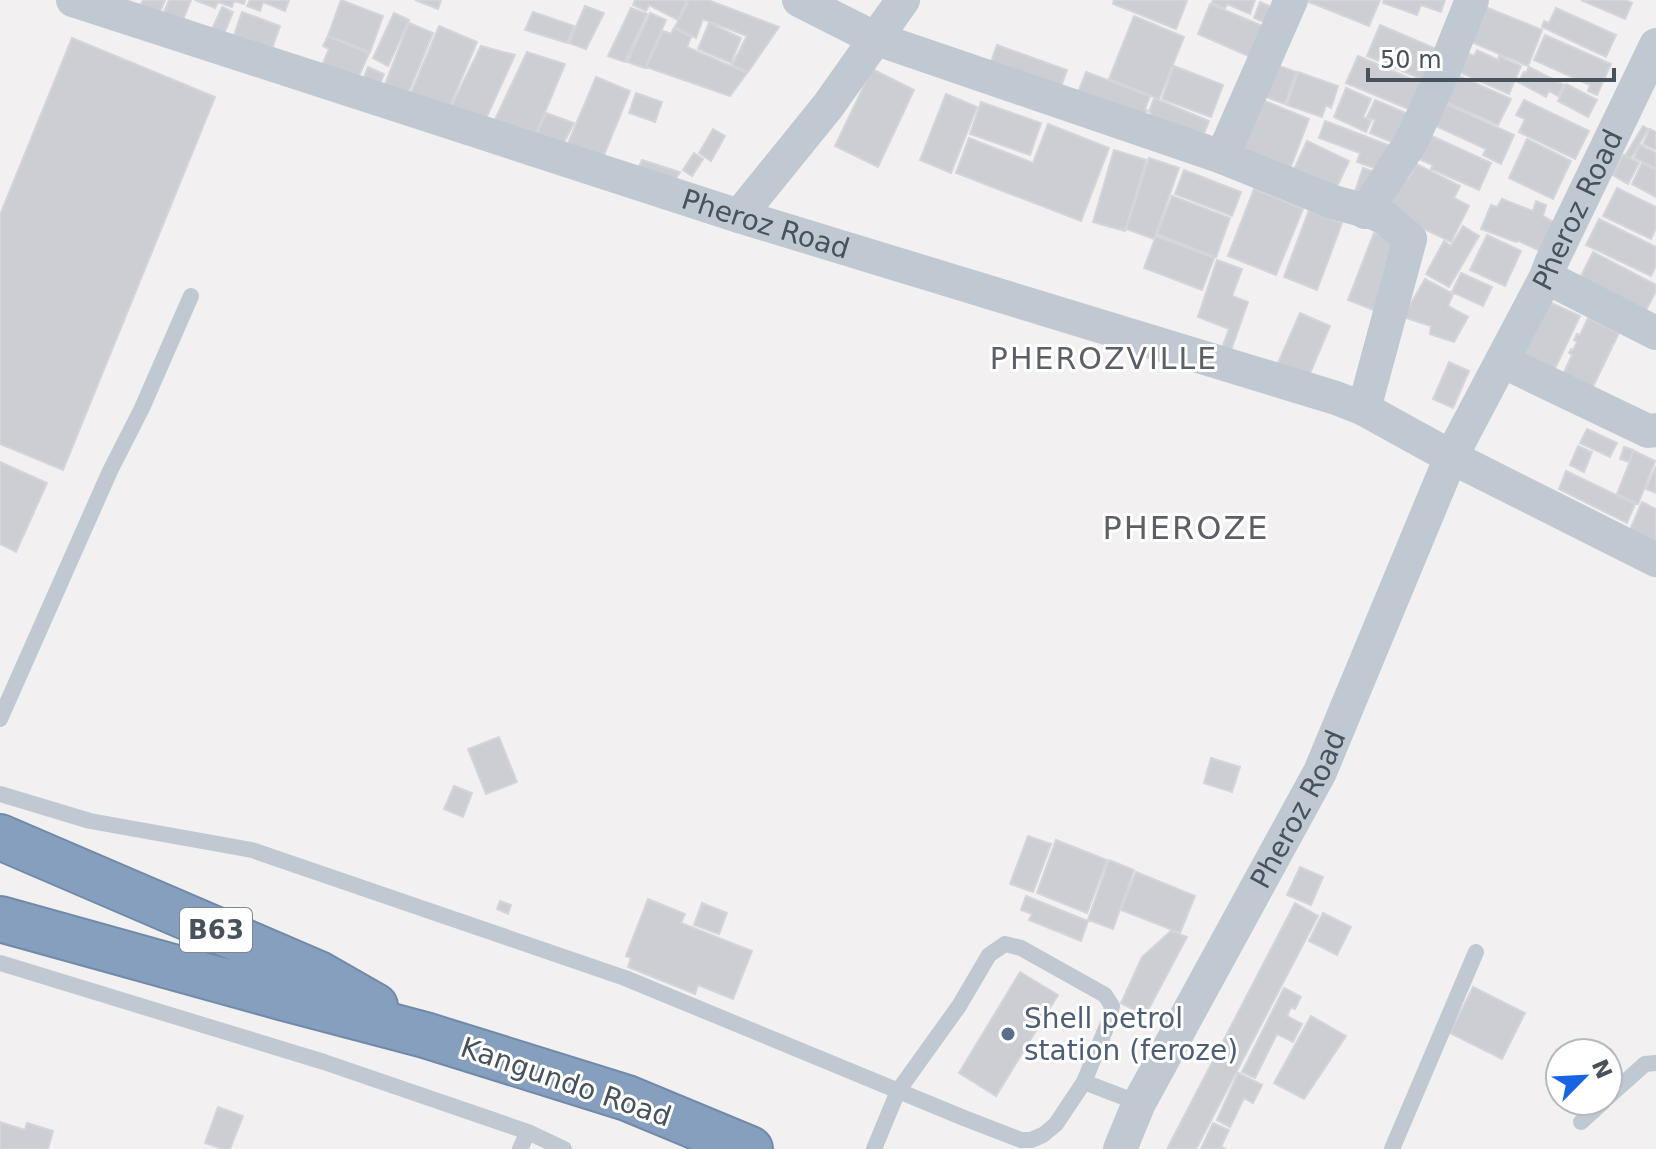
<svg xmlns="http://www.w3.org/2000/svg" width="1656" height="1149" font-family="'DejaVu Sans',sans-serif">
<style>
.building{fill:#ccced4;stroke:#d4d5db;stroke-width:2}
.lines{fill:none;stroke-linecap:round;stroke-linejoin:round}
.highway-casing{stroke:#728aaa;stroke-width:48}
.lane{stroke:#c0c9d1;stroke-width:16}
.street{stroke:#c0c9d1;stroke-width:34}
.highway{stroke:#879fbe;stroke-width:44}
.service-dot{fill:#5c6f8a;stroke:#fff;stroke-width:3}
.labels{text-anchor:middle;dominant-baseline:central;stroke-width:6;stroke-linejoin:round;paint-order:stroke}
.shield{fill:#fff;stroke:#7e868e;stroke-width:2}
.shield-label{font-size:26px;font-weight:bold;fill:#47525d}
.street-label{font-size:28px;fill:#47525d;stroke:#fff}
.service-label{font-size:28px;fill:#4e5e75;stroke:#fff;text-anchor:start}
.neighbourhood-label{font-size:30px;letter-spacing:2px;fill:#5c5f65;stroke:#fff}
.quarter-label{font-size:32px;letter-spacing:2px;fill:#5c5f65;stroke:#fff}
</style>
<rect width="100%" height="100%" fill="#f2f0f0"/>
<!-- building -->
<path class="building" d="M143,0H165L157,19L138,11Z
M169,0H191L181,25L162,17Z
M195,0H245L244,4L234,1L232,7L218,2L215,8Z
M250,0H289L285,11L263,2L260,11L247,6Z
M341,0L383,16L370,52L328,36Z
M415,0H441L438,9Z
M635,0H687L678,20L649,5L646,11L633,5Z
M689,0H708L779,27L748,72L732,65L747,36L703,19L696,38L675,27Z
M1114,0H1186L1187,1L1176,29L1113,4Z
M1213,0H1255L1250,14L1227,4L1225,9L1212,3Z
M1304,0H1380L1369,26Z
M1384,0H1445L1441,12L1421,5L1417,15L1383,3Z
M1581,0H1626L1632,3L1625,19Z
M1260,2L1285,13L1278,28L1254,18Z
M1210,4L1275,31L1262,62L1198,34Z
M1478,4L1542,30L1528,66L1464,39Z
M585,6L604,13L586,49L569,43Z
M222,7L233,12L221,41L209,36Z
M631,8L647,14L625,62L608,56Z
M1556,8L1616,35L1606,57L1542,27L1544,21L1549,23Z
M242,12L280,26L269,57L231,44Z
M533,12L574,26L567,43L525,30Z
M394,13L409,20L388,66L373,58Z
M650,13L666,20L645,68L627,62Z
M1134,16L1184,37L1159,99L1109,79Z
M409,23L433,33L405,101L382,92Z
M709,23L741,38L731,63L698,49Z
M1380,25L1448,54L1435,85L1367,56Z
M439,26L477,42L446,115L409,98Z
M674,28L691,37L687,47L747,73L730,96L646,67L663,31L671,34Z
M1545,35L1611,64L1597,95L1588,91L1590,85L1534,60Z
M328,36L369,53L356,83L321,68L329,49L323,46Z
M72,38L215,97L63,470L0,444V215Z
M997,45L1067,70L1056,100L987,74Z
M481,46L515,55L483,125L448,113Z
M1456,48L1474,56L1477,50L1498,60L1499,56L1521,66L1509,94L1448,67Z
M527,52L565,64L533,141L491,128Z
M1358,56L1430,87L1418,113L1346,83Z
M1266,61L1296,72L1285,104L1255,93Z
M1174,66L1223,85L1211,117L1162,99Z
M368,67L384,74L377,92L361,85Z
M1529,67L1564,85L1558,96L1549,91L1546,97L1518,82L1524,72L1526,73Z
M872,69L914,90L878,167L835,146Z
M1448,71L1511,99L1498,125L1437,98Z
M1086,72L1150,96L1145,109L1147,110L1141,128L1074,103Z
M1298,72L1338,86L1331,108L1326,105L1322,117L1287,105Z
M596,77L630,91L598,170L563,155Z
M1566,84L1597,100L1588,117L1558,101Z
M1346,88L1371,99L1363,117L1371,121L1366,132L1334,117Z
M636,93L662,102L655,122L629,113Z
M946,94L977,107L951,173L920,160Z
M1253,96L1309,119L1288,174L1231,151Z
M1154,98L1209,121L1198,148L1145,127L1151,113L1149,112Z
M1435,99L1514,135L1501,164L1483,155L1486,149L1425,121Z
M1375,100L1413,116L1401,146L1370,133L1375,120L1367,117Z
M1524,100L1589,131L1575,159L1519,132L1525,119L1516,115Z
M981,102L1041,123L1030,155L970,134Z
M546,113L574,123L559,152L533,142Z
M1325,121L1391,146L1382,171L1357,162L1360,153L1319,138Z
M1048,124L1109,148L1081,221L956,173L969,138L1033,163Z
M1643,126L1648,129L1631,158L1625,156Z
M713,129L725,136L711,161L699,153Z
M1650,129L1656,132V150L1643,144Z
M1423,132L1491,163L1479,190L1431,169L1433,165L1412,156Z
M1527,139L1571,161L1553,199L1509,178Z
M1307,141L1349,161L1333,195L1291,176Z
M1640,145L1656,153V168L1634,158Z
M1114,150L1146,160L1125,231L1093,222Z
M694,153L703,159L692,176L683,170Z
M1623,155L1639,163L1628,184L1613,175Z
M1149,158L1179,168L1154,239L1126,229Z
M642,160L680,172L671,187L636,173Z
M1642,163L1656,170V197L1632,184Z
M1416,164L1460,186L1454,198L1469,206L1451,242L1383,209L1399,175L1408,179Z
M1363,168L1378,173L1353,197Z
M1184,170L1241,192L1232,216L1175,194Z
M1617,188L1656,207V228L1651,239L1603,216Z
M1254,189L1303,209L1276,275L1228,256Z
M1172,196L1230,218L1216,257L1157,234Z
M1502,199L1533,211L1536,201L1546,205L1543,216L1561,226L1546,254L1519,241L1516,242L1481,229L1491,205L1497,207Z
M1309,210L1342,223L1317,290L1284,277Z
M1599,219L1656,247V266L1651,276L1586,245Z
M1463,226L1479,236L1449,287L1426,274L1444,241L1451,246Z
M1374,233L1407,245L1381,313L1348,300Z
M1487,235L1521,251L1505,286L1470,270Z
M1156,236L1214,258L1202,290L1144,268Z
M1593,252L1656,285V291L1642,318L1577,284Z
M1217,260L1242,269L1232,296L1248,302L1229,356L1220,353L1229,329L1198,317Z
M1461,273L1492,287L1483,306L1452,292Z
M1425,279L1453,294L1448,306L1468,317L1454,342L1430,334L1431,326L1403,317Z
M1547,301L1580,316L1551,377L1519,362Z
M1300,313L1330,326L1309,376L1278,363Z
M1588,318L1619,333L1588,397L1559,383L1572,355L1569,353L1571,349L1573,350L1577,342L1574,340L1577,334L1580,335Z
M1449,362L1469,371L1453,408L1433,399Z
M1587,429L1617,443L1610,457L1580,443Z
M1578,446L1592,452L1584,472L1570,465Z
M1624,447L1633,450L1629,462L1620,459Z
M1634,451L1655,461L1638,504L1617,494Z
M0,462L47,483L16,552L0,544Z
M1656,466V493L1646,489Z
M1566,471L1635,504L1627,523L1559,489Z
M1642,502L1656,509V542L1630,530Z
M499,737L517,782L486,794L468,749Z
M1211,758L1240,767L1232,792L1204,783Z
M454,786L472,793L463,817L444,809Z
M1028,836L1051,844L1033,892L1010,884Z
M1056,840L1107,860L1087,913L1037,893Z
M1109,860L1134,870L1113,929L1088,920Z
M1300,867L1323,877L1311,905L1287,895Z
M1136,872L1195,896L1180,933L1121,910Z
M1026,896L1088,921L1081,941L1029,920L1032,914L1021,910Z
M648,899L685,914L681,923L752,951L733,999L698,985L695,994L628,967L631,958L626,956Z
M500,901L511,905L508,914L497,909Z
M702,903L727,913L719,934L694,925Z
M1295,903L1318,916L1196,1149H1167Z
M1323,913L1351,927L1337,955L1309,941Z
M1171,931L1187,937L1145,1016L1121,1003L1142,957Z
M1020,972L1058,995L996,1096L959,1073Z
M1473,987L1525,1013L1502,1059L1450,1033Z
M1284,988L1301,997L1295,1009L1291,1007L1287,1016L1302,1024L1293,1042L1277,1034L1255,1078L1242,1072Z
M1311,1016L1346,1036L1304,1099L1274,1083Z
M1238,1073L1262,1085L1253,1103L1244,1098L1230,1127L1217,1120Z
M218,1107L243,1116L230,1149H222L205,1143Z
M0,1122L25,1130L27,1123L53,1131L48,1149H0Z
M1213,1123L1229,1130L1221,1147L1226,1149H1201Z"/>
<g class="lines">
<defs>
<path id="highway" d="M0,837L319,974L375,1006
M0,919L281,997L425,1035L627,1098L750,1149"/>
</defs>
<!-- highway casing -->
<use href="#highway" class="highway-casing"/>
<!-- lane -->
<path class="lane" d="M0,719L110,471L142,408L191,296
M0,794L90,821L252,850L625,978L964,1118L1021,1140H1031L1043,1135L1056,1124L1084,1082L1109,1021L1112,1006L1105,995L1021,948L1005,944L989,955L959,1006L898,1091L874,1149
M0,963L324,1062L528,1132L564,1149
M1084,1082L1139,1103
M1608,1097L1645,1064L1656,1063
M1581,1122L1604,1101
M520,1149L528,1132
M1392,1149L1476,952"/>
<!-- street -->
<g class="street">
<path id="s1" d="M73,0L739,216L1336,398L1364,409L1451,457L1656,560"/>
<path d="M799,0L874,38L1222,157L1333,202L1374,213L1385,218L1410,239L1364,409"/>
<path d="M1222,157L1291,0"/>
<path d="M1365,212L1411,142L1444,70L1472,0"/>
<path d="M739,216L828,106L903,0"/>
<path d="M1546,277L1656,333"/>
<path d="M1502,361L1648,431L1656,430"/>
<path id="s2" d="M1120,1149L1139,1103L1320,772L1451,457L1546,277L1552,261L1656,45"/>
</g>
<!-- highway -->
<use href="#highway" class="highway"/>
</g>
<!-- markers -->
<circle class="service-dot" cx="1008" cy="1034" r="8"/>
<g class="labels">
<!-- shield labels -->
<rect class="shield" x="180" y="908" width="72" height="44" rx="6"/>
<g class="shield-label">
<text x="216" y="930">B63</text>
</g>
<!-- street labels -->
<g class="street-label">
<text stroke="none"><textPath href="#s2" startOffset="1046">Pheroz Road</textPath></text>
<text stroke="none"><textPath href="#s1" startOffset="728">Pheroz Road</textPath></text>
<text stroke="none"><textPath href="#s2" startOffset="384">Pheroz Road</textPath></text>
<text transform="translate(566 1082) rotate(19)">Kangundo Road</text>
</g>
<!-- service labels -->
<g class="service-label">
<text x="1024" y="1018">Shell petrol<tspan x="1024" dy="32">station (feroze)</tspan></text>
</g>
<!-- neighbourhood labels -->
<g class="neighbourhood-label">
<text x="1104" y="358">PHEROZVILLE</text>
</g>
<!-- quarter labels -->
<g class="quarter-label">
<text x="1186" y="528">PHEROZE</text>
</g>
</g>
<!-- north arrow -->
<g transform="translate(1584 1077) rotate(66)"><circle r="38" fill="#ffffff" stroke="#b5babe" stroke-width="2"/>
<path d="M0-6L14 30L0 20L-14 30Z" fill="#1865e3"/>
<text y="-12" font-size="22" font-weight="bold" text-anchor="middle" fill="#47525d">N</text>
</g>
<!-- scale -->
<path d="M1368 68v12h246v-12" fill="none" stroke="#47525d" stroke-width="4"/>
<text x="1380" y="68" font-size="24" fill="#47525d" stroke="#ffffff" stroke-width="6" paint-order="stroke">50 m</text>
</svg>
